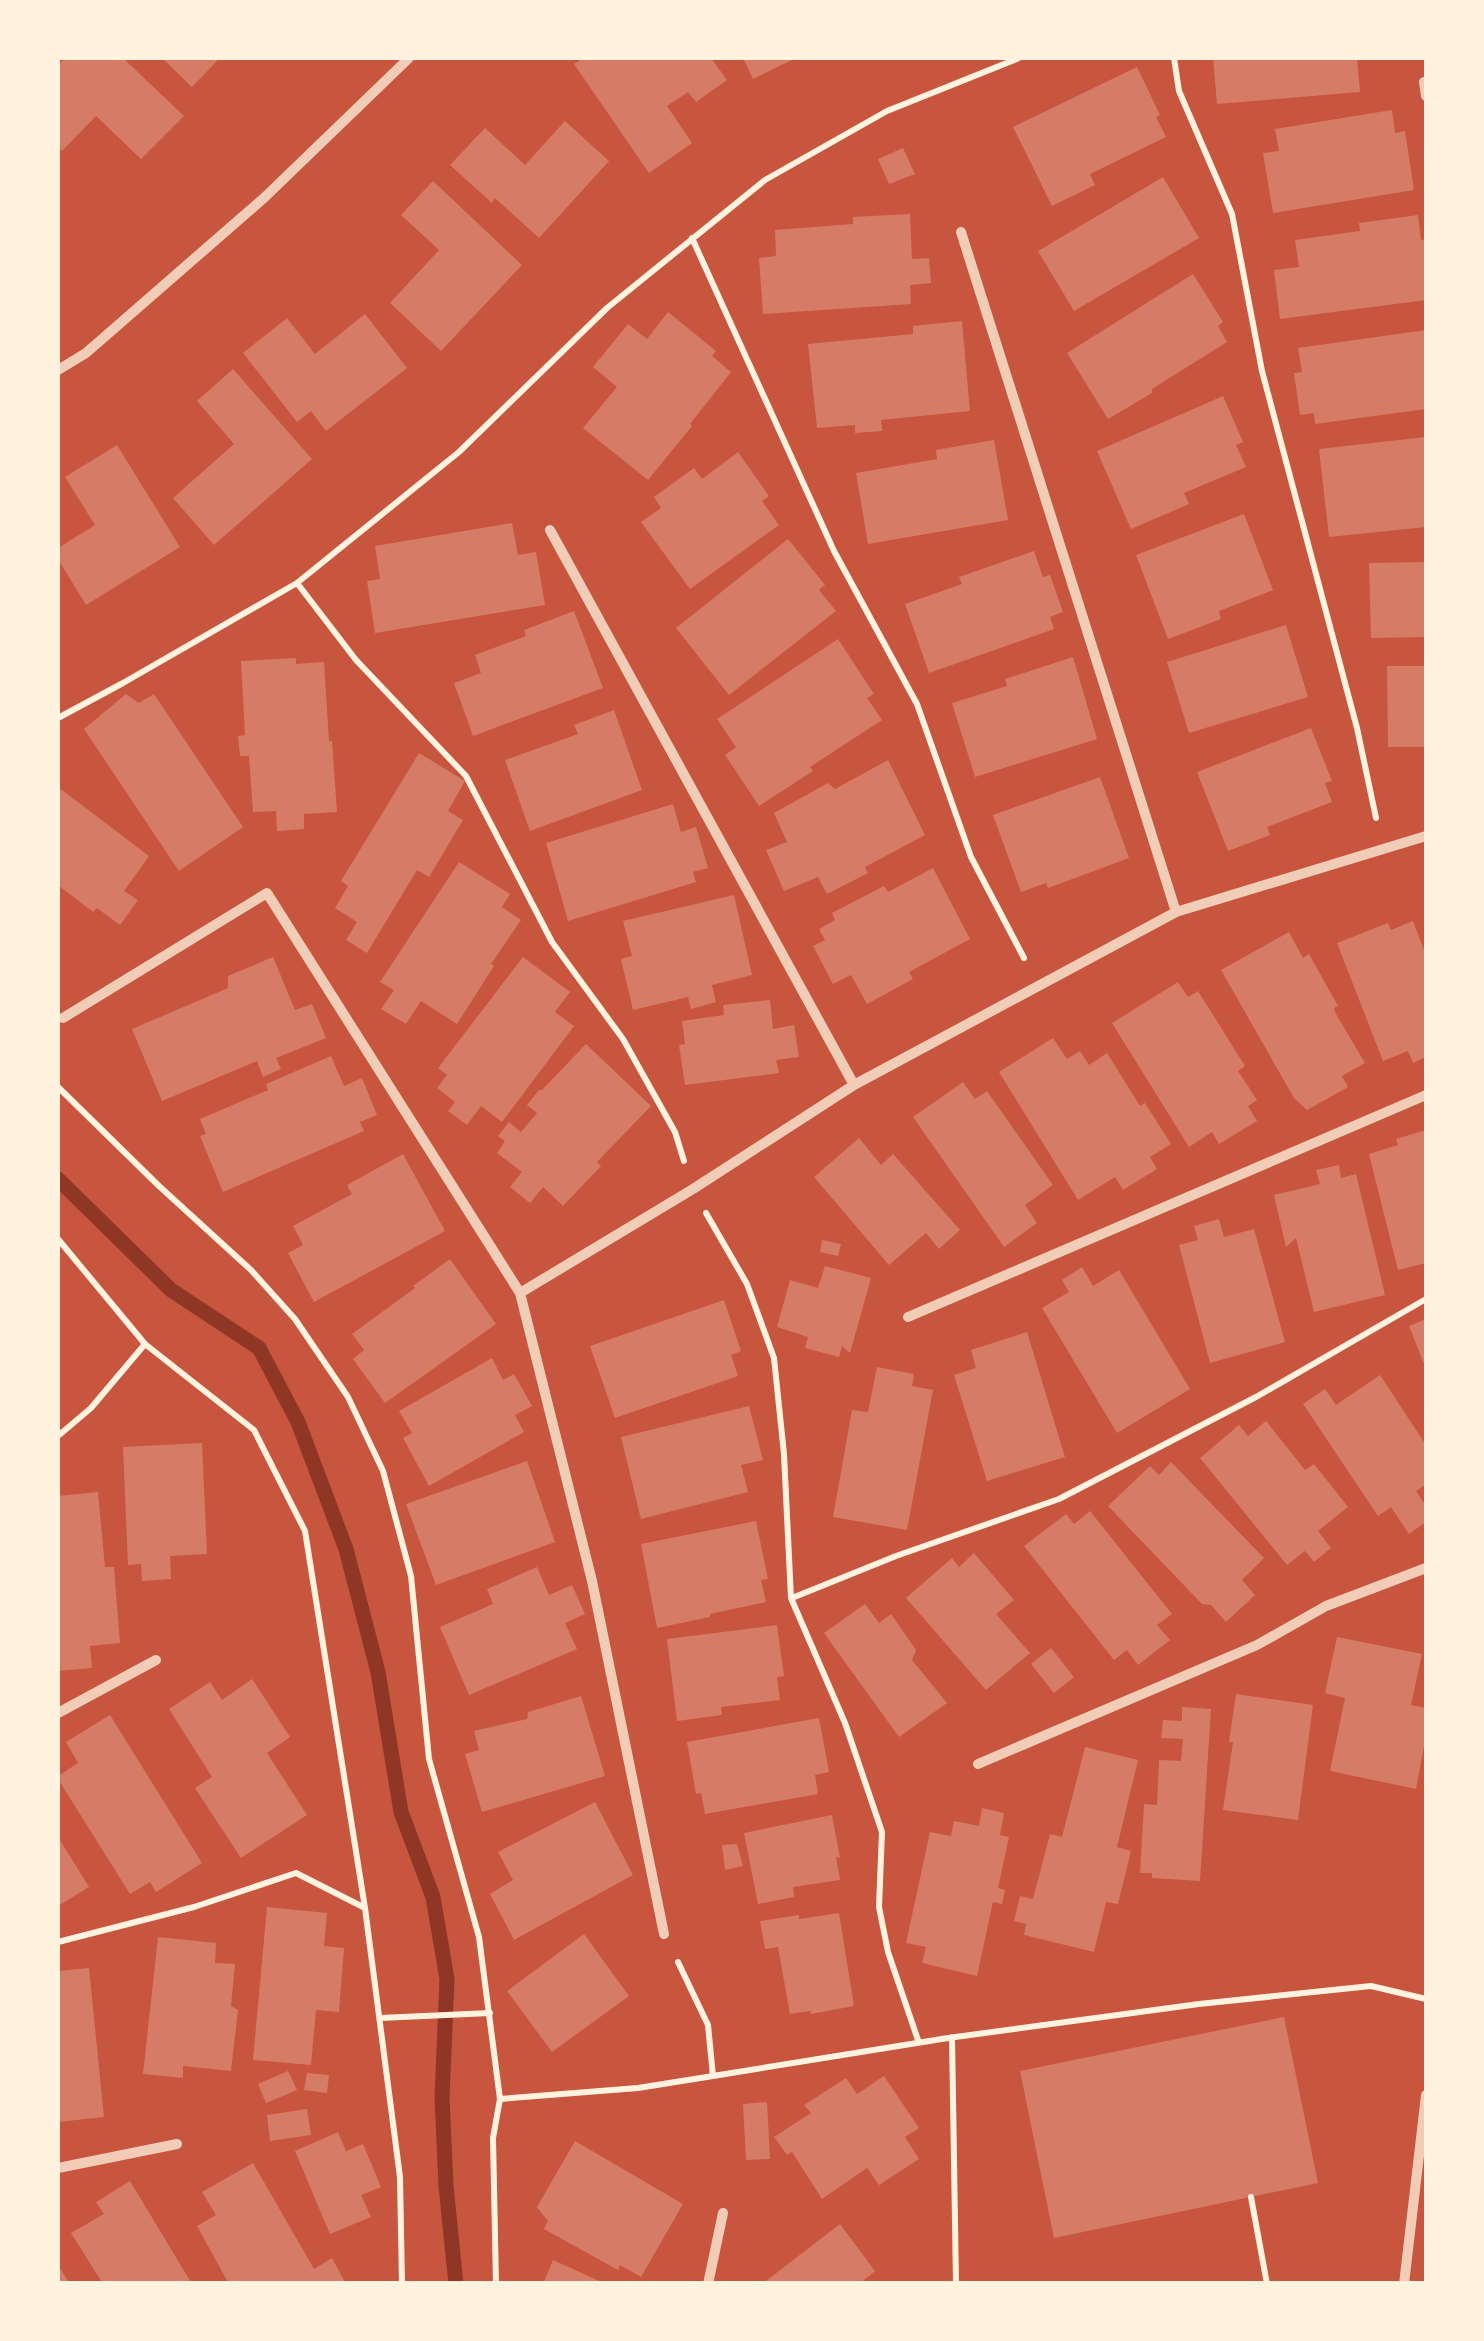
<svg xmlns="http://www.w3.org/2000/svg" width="1484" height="2341" font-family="Georgia,serif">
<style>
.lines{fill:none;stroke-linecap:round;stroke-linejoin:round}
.stream{stroke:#8f3625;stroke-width:15}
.building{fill:#d67c66}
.path{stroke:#fff3e0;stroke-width:6}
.minor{stroke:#f1ccb7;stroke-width:10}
</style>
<rect width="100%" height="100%" fill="#c8553d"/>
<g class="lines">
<!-- stream -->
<path class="stream" d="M58,1179L171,1290L259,1348L298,1422L346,1549L378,1672L401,1812L433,1897L447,1979L442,2098L446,2186L456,2284"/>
</g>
<!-- building -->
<path class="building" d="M65,58H123L184,116L141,159L96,116L62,151L58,147V65Z
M162,58H216L218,60L192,87Z
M583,58H711L727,80L696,102L688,92L667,106L692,143L649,173L574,64Z
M743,58H796L753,79Z
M1213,58H1357L1360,92L1217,104Z
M1137,67L1160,115L1156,117L1166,137L1090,174L1095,185L1052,206L1013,127Z
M1392,110L1395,133L1405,131L1414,190L1273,213L1263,153L1279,151L1275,129Z
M565,121L609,161L539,238L495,198L492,203L450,165L485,128L525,165Z
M903,148L915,174L889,184L878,159Z
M1163,177L1199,238L1074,311L1038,251Z
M433,181L522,265L441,351L390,303L439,250L401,215Z
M910,214L912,259L929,258L931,283L910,285L911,304L763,314L759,258L776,256L775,230L853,224V217Z
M1418,215L1421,240L1426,239V300L1280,319L1274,270L1299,267L1295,240L1360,231L1359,223Z
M1193,274L1223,322L1218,326L1227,342L1152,389V393L1108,419L1067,353Z
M668,312L716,351L712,356L731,372L690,424L692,426L648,480L583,428L617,387L593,367L628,324L647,339Z
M365,314L407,368L326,431L311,411L297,422L243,353L287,318L315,354Z
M962,321L970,411L881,420L882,431L855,433V425L817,428L808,344L913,334V326Z
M1426,330V409L1315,424L1314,413L1300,415L1294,373L1302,372L1298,348Z
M233,369L312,459L214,545L173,498L234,444L197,401Z
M1223,396L1243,442L1236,445L1246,467L1184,493L1189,504L1131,529L1097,451Z
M1426,437V527L1329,537L1319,449Z
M994,440L1008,520L868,544L856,473L937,459L936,450Z
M117,445L180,547L86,605L58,559V548L95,525L65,477Z
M738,452L769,496L762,501L779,525L690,589L641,522L661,508L654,497L694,468L702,479Z
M1244,514L1273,590L1219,611L1221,619L1168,639L1136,555Z
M512,523L518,555L536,552L545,605L375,633L367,581L380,579L375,546Z
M788,539L825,585L819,590L836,611L729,695L676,628Z
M1034,551L1043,577L1050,575L1063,612L1050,617L1054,629L929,673L905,604L962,584L959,577Z
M1426,562V637L1371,638L1369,563Z
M574,611L603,688L473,736L454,683L481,673L475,655L526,636L524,630Z
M1286,625L1308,697L1189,733L1167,662Z
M838,639L874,694L867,698L882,720L810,767L813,771L759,806L725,755L736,747L717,719Z
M1073,657L1097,739L975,777L952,703L1007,686L1005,679Z
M296,658V664L324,662L329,741H332L337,812L304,814V829L277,831L276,811L253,812L249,756H240L238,736L245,735L241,661Z
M1387,666H1426V747H1388Z
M126,694L139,703L154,694L243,827L179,871L84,729Z
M614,710L642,790L530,831L505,760L578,734L574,725Z
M1311,728L1332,781L1325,783L1332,802L1267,827L1270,835L1228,851L1197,772Z
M419,753L465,781L448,811L463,820L429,877L417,870L367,953L346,940L357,922L335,908L348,886L341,881Z
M888,760L925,835L865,867L868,873L827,894L818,877L784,891L766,850L787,842L774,813L828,783L835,789Z
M1100,777L1129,858L1048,888L1046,883L1021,892L993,815Z
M58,787L149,856L124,891L138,900L120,925L97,908L93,912L58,885Z
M673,804L681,832L696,827L708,868L693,872L696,882L568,921L546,843Z
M459,862L510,894L502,907L521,920L491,964L494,966L457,1024L421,1001L406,1024L381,1009L394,990L380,982Z
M933,868L970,939L909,972L913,979L867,1004L851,975L833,984L813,946L825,940L819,929L835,920L832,913L884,886L888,892Z
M734,895L752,975L712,985L716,1002L691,1009L688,997L633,1010L621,959L632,956L623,921Z
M1413,921L1426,955V1057L1413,1063L1408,1051L1383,1061L1337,943L1388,923L1391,930Z
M1289,932L1303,958L1309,954L1338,1006L1334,1008L1336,1014L1365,1063L1342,1076L1348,1087L1307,1110L1294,1098L1221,970Z
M273,957L295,1010L312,1004L326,1038L276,1058L281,1069L263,1077L257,1061L162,1101L132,1029L228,988V976Z
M523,957L570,992L555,1012L574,1026L502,1122L481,1106L467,1125L448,1111L455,1102L437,1088L447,1075L438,1068Z
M1178,982L1188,997L1198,991L1245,1066L1238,1071L1257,1100L1248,1106L1257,1121L1219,1144L1212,1132L1189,1147L1112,1023Z
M770,1000L773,1029L794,1025L799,1057L776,1060L779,1073L685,1085L679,1045L685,1044L682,1021L724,1015L723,1005Z
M1053,1038L1067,1059L1080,1051L1089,1065L1107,1053L1140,1106L1145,1103L1171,1144L1150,1157L1157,1169L1123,1190L1115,1177L1078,1200L999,1072Z
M586,1044L651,1106L597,1162L601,1166L563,1206L543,1187L530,1203L510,1187L522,1172L497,1153L505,1141L498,1136L509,1122L521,1132L537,1113L527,1105L539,1090H542Z
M331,1056L344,1086L362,1078L377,1115L360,1122L364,1131L223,1192L200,1136L206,1134L200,1119L268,1090L266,1084Z
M963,1082L975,1099L987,1091L1053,1185L1025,1205L1037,1223L1004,1247L913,1117Z
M1426,1130V1263L1398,1270L1369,1154L1398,1145L1396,1139Z
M859,1138L881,1165L893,1154L960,1230L939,1249L926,1233L889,1265L814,1177Z
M403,1154L445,1231L314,1302L288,1253L303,1245L293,1226L352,1194L347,1185Z
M1339,1165L1341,1178L1356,1174L1385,1295L1314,1312L1296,1238L1286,1247L1274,1195L1320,1184L1316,1170Z
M1219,1219L1224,1237L1254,1229L1285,1342L1210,1363L1179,1245L1198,1240L1194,1226Z
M822,1240L841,1244L838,1256L820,1252Z
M450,1259L496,1324L385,1403L353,1359L364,1350L352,1334L415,1288L413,1286Z
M825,1266L871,1278L850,1353L842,1346L839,1357L805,1348L808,1337L777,1327L790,1280L818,1288Z
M1082,1267L1093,1286L1119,1270L1190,1389L1117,1433L1042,1308L1069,1292L1062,1280Z
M724,1300L741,1351L731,1355L738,1376L615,1418L590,1346Z
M1426,1319V1369L1409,1326Z
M1027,1332L1065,1457L987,1481L954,1375L976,1368L971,1350Z
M492,1358L503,1380L514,1374L532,1406L515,1415L524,1432L429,1486L403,1438L412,1433L399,1411Z
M877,1367L914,1374L912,1386L933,1390L907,1530L833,1517L852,1410L868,1412Z
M1380,1375L1426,1445V1484L1416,1491L1426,1506V1522L1409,1534L1391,1507L1378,1516L1303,1404L1325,1389L1336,1405Z
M749,1406L763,1460L741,1465L748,1492L641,1519L621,1437Z
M1266,1421L1305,1470L1314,1464L1348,1507L1318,1531L1331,1548L1314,1562L1305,1551L1287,1565L1200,1458L1239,1425L1248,1436Z
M202,1443L207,1554L170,1556L171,1579L142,1581L141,1564L128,1565L123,1447Z
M527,1461L555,1542L436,1585L406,1504Z
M1171,1462L1264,1558L1242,1580L1255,1595L1226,1622L1211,1605L1202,1604L1108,1506L1150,1466L1159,1475Z
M98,1492L105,1567H114L120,1643L90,1646L92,1668L58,1671V1496Z
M1090,1511L1172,1614L1157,1625L1170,1640L1138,1665L1127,1650L1114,1660L1024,1546L1066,1514L1074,1524Z
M756,1521L768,1579L761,1580L766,1602L710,1614V1617L657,1628L641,1544Z
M974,1553L1014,1600L996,1614L1030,1653L986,1690L906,1598L952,1558L959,1567Z
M537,1567L549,1595L572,1585L585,1614L565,1623L577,1649L469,1695L440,1627L493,1604L487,1589Z
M865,1604L879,1623L891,1614L916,1650L912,1660L947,1703L899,1737L824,1633Z
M777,1625L784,1676L777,1677L780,1700L721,1707L722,1715L677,1721L667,1639Z
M1337,1637L1422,1654L1411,1705L1426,1708V1735L1416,1789L1330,1771L1345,1698L1325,1693Z
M1051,1648L1074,1677L1054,1693L1031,1664Z
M252,1679L290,1737L267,1753L307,1815L241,1858L195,1788L212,1777L169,1709L210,1682L222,1700Z
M1236,1694L1313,1705L1298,1820L1223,1810L1233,1742H1229Z
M581,1696L605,1776L482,1812L465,1754L479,1750L474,1731L527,1719L528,1712Z
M1182,1707L1211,1709L1200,1881L1152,1878V1873H1140L1144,1804L1157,1805L1159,1760L1181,1761L1183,1739L1161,1738L1163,1720L1182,1721Z
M110,1715L202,1863L156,1892L150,1882L130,1894L58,1779V1776L78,1763L66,1742Z
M819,1718L829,1772L815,1775L818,1794L705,1814L701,1793L696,1794L687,1742Z
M1085,1747L1138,1760L1117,1847L1131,1851L1118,1904L1106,1902L1094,1952L1024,1935L1026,1924L1014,1921L1020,1896L1033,1899L1050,1834L1062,1837Z
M595,1802L633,1875L514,1940L490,1894L513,1880L498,1852Z
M982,1808L1004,1813L1000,1835L1009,1837L998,1888L1005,1890L1002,1904L993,1902L977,1976L922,1963L926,1947L906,1943L930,1832L951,1836L954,1821L979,1826Z
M832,1815L840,1858L836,1857L840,1880L793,1887L794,1897L758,1904L744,1833Z
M58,1837L89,1887L58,1906Z
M737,1844L743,1866L725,1870L722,1845Z
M267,1907L327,1913L324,1946L344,1948L339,2012L316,2010L311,2065L253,2060Z
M839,1913L854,2006L811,2014L810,2011L790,2014L778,1947L765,1949L760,1921L799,1915V1919Z
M584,1934L629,1996L552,2052L507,1991Z
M158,1937L216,1943L215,1963L235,1964L231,2006L238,2010L231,2071L183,2066V2078L143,2074Z
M89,1968L104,2117L58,2122V1971Z
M1284,2017L1318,2183L1054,2238L1020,2071Z
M288,2071L297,2090L266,2103L258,2084Z
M307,2073L329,2075L327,2093L304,2090Z
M884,2076L919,2128L905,2137L919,2159L879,2185L867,2168L822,2199L792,2152L787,2155L774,2137L811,2113L804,2105L846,2078L857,2094Z
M767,2102L770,2159L746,2160L743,2104Z
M307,2109L311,2135L270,2141L267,2115Z
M338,2132L346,2151L363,2144L381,2187L361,2195L371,2217L330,2234L295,2151Z
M575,2141L683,2204L641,2277L620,2265L618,2270L544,2229L548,2221L537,2207Z
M253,2163L314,2269L332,2258L346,2284H229L197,2226L216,2215L202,2192Z
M130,2181L192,2284H103L71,2233L104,2214L96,2202Z
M840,2224L875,2271L859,2284H762Z
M553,2260L606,2284H543Z
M58,2265L70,2284H58Z"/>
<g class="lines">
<!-- path -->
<path class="path" d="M1174,58L1179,91L1232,214L1262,371L1357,728L1376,818
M692,238L834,551L917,704L971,857L1024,958
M58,718L123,683L297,583
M58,1087L159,1186L251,1270L295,1319L348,1397L383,1471L411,1576L429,1759L479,1937L500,2099L638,2088L713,2076
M684,1161L675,1132L623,1039L552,942L466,776L356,660L297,583L459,452L607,308L765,180L887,111L1019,58
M706,1213L747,1284L774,1358L784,1454L791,1598L845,1723L882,1832L879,1907L888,1952L919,2043
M58,1239L145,1344L254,1430L305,1531L365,1908L400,2177L402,2284
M58,1436L91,1408L145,1344
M792,1598L896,1556L1059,1499L1256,1397L1426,1299
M58,1942L194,1907L296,1873L365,1908
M678,1962L708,2025L713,2076L948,2038L1199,2004L1371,1986L1426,1999
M380,2018L490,2013
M952,2037L956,2284
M1251,2197L1267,2284
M496,2284L493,2138L500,2099"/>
<!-- minor -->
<path class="minor" d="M1424,82L1426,96
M961,232L1176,912
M58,370L86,353L265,197L409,58
M550,530L854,1085
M63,1018L267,893L520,1293L592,1581L664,1934
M520,1293L693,1189L854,1085L1176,912L1426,836
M908,1317L1426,1095
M58,1713L156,1660
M978,1764L1257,1645L1326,1606L1426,1568
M58,2168L177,2144
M708,2284L723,2213
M1404,2284L1426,2095"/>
</g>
<!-- border -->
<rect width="1484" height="2341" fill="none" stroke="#fff3e0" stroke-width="120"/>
</svg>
